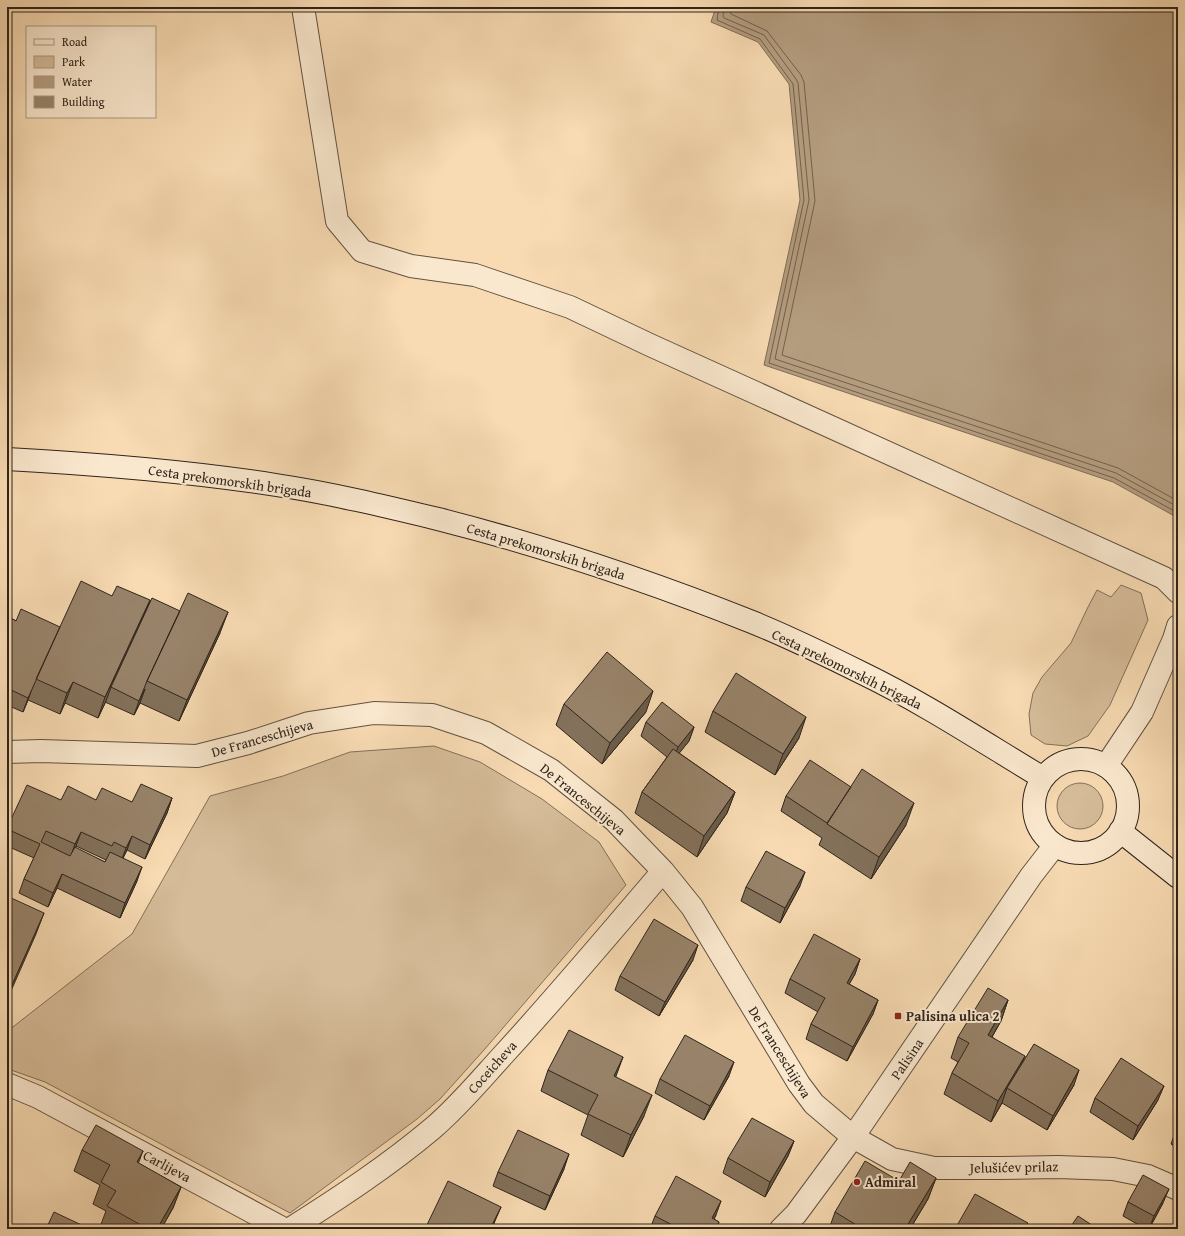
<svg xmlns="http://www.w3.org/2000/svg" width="1185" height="1236" font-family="'Gentium Book Plus',serif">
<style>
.green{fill:#d6bc99;stroke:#82705a}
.water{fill:#b49d7f;stroke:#7f6d57}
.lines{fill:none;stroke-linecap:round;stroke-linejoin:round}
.shore{stroke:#72604d;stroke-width:1}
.minor-casing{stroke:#615241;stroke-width:24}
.secondary-casing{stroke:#2f241b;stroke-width:24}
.minor{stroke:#fae8ce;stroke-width:22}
.secondary{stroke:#fae8ce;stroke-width:22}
.wall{fill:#83715b;stroke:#2f241b;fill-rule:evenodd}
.shaded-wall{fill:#6a5c4a;stroke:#2f241b}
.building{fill:#98836a;stroke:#2f241b}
.poi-dot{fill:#8f2418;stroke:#fae8ce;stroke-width:1.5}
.labels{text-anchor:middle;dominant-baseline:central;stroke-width:4;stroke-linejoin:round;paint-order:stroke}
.street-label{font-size:14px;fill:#2f241b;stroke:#fae8ce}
.poi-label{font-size:14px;font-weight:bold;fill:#2f241b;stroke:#fae8ce;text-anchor:start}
</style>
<rect width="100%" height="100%" fill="#f8dbb3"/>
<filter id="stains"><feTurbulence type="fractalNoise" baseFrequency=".005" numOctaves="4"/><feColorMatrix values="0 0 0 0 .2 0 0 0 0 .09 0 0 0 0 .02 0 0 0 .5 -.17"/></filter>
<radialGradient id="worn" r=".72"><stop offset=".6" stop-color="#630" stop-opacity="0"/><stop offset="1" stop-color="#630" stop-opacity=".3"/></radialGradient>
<!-- green -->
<path class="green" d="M1121,585L1141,593L1148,620L1110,705L1088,736L1067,746L1045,744L1031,735L1029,714L1033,693L1042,677L1071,643L1088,607L1097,590L1111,597Z
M434,746L480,762L542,799L599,842L626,885L484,1050L440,1099L417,1119L290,1213L45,1082L11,1070L9,1030L132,934L210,796L283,776L350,752Z
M1057 806a23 23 0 1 1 46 0a23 23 0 1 1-46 0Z"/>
<!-- water -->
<path class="water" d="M716,7H1178V518L1113,482L764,365L800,200L789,84L758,42L711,22Z"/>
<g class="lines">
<!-- shore -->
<path class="shore" d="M719,7L717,20L760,39L793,84L804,200L769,363L1114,478L1178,513
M724,7L723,16L724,18L764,35L796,79L798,83L809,200L775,359L1116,473L1178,507
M730,7L731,14L767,31L801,75L804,82L815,201L782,355L1118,468L1178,501"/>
<defs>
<path id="minor" d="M303,7L337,221L362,251L411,266L475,275L570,307L650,345L1164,578L1178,592
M7,752L41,751L197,756L248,743L309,723L374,713L432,715L486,733L551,770L614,820L663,871L692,907L799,1084L814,1104L853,1137L892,1159L934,1168H1001L1058,1167L1113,1169L1148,1176L1178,1189
M1106,766L1142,712L1174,639L1178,626
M7,1084L38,1097L284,1229
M290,1229C339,1198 388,1166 433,1128C459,1106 481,1079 504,1054C559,994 610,933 663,871
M781,1229L796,1214L853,1137L1031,876L1055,845"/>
<path id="secondary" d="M7,459C97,464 187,471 276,485C330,493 384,506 438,519C544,546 649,581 752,622C789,637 826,655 862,673C924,703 983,742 1043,778
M1034 806a47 47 0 1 1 94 0a47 47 0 1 1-94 0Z
M1120,831L1178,877"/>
</defs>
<!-- minor casing -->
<use href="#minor" class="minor-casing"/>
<!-- secondary casing -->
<use href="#secondary" class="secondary-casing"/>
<!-- minor -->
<use href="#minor" class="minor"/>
<!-- secondary -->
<use href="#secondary" class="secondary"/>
</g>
<!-- wall -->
<path class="wall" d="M112,596L147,610L220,633L179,721L140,703L134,715L105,702L106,701L98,718L65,703L60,714L28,700L23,712L7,705V616L16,621L60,627Z
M564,704L646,712L602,764L556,725Z
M713,711L799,738L775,775L705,732Z
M646,722L694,727L689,741L679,753L735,792L727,813L697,857L635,813L642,792L667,757L641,736Z
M786,796L906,825L871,879L819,845L822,838L781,811Z
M172,798L167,813L145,859L127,850L123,858L137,881L120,918L57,888L48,907L19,893L24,879L34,858L7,846V828L61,800H96L132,802ZM76,846L106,860L105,862L75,848Z
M800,886L780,923L741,901L746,887Z
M860,959L855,974L849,984L878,1000L873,1014L847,1061L806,1039L811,1024L818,1012L785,993L790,979Z
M693,960L659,1016L615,990L620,976Z
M1008,1000L1001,1021L992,1037L1023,1062L1074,1085L1047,1130L1002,1103L991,1122L944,1094L952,1073L958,1062L951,1058L958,1037Z
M548,1070L616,1077L644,1116L623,1157L581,1135L588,1115L541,1091Z
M729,1076L704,1120L655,1093L660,1079Z
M1095,1098L1158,1100L1133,1140L1090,1112Z
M1178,1127V1149L1171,1144L1176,1130Z
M794,1141L788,1156L765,1197L723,1173L728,1158Z
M82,1150L143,1151L138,1163L181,1187L173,1208L161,1229H102L100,1227L106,1211L93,1204L100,1185L74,1171Z
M564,1169L545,1210L493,1186L498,1172Z
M936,1178L928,1199L910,1229H829L835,1212L899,1181Z
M1128,1202L1163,1203L1149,1229H1146L1123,1216Z
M716,1215L714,1219L719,1222L717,1229H650L655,1216Z"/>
<!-- shaded-wall -->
<path class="shaded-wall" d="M150,600L142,622L111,687L106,701L98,718L105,697Z
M228,612L220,633L179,721L187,700Z
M73,682L65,703L60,714L67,693Z
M33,686L28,700L23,712L28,698Z
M145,689L140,703L134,715L139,701Z
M653,691L646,712L602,764L610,743Z
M806,717L799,738L775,775L783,754Z
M694,727L689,741L673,761L678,747Z
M735,792L727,813L697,857L704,836Z
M172,798L167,813L145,859L150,845Z
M914,803L906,825L871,879L879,857Z
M81,832L76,846L70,859L75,844Z
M132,836L127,850L121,862L126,848Z
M142,867L137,881L120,918L125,903Z
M805,872L800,886L780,923L785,908Z
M62,874L57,888L48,907L53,893Z
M44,913L36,934L7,1000V996Z
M698,945L693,960L659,1016L665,1002Z
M860,959L855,974L842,997L847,983Z
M878,1000L873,1014L847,1061L853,1047Z
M1008,1000L1001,1021L981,1056L988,1035Z
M1025,1056L1017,1077L1007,1088L1002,1103L991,1122L998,1101Z
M623,1057L615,1079L614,1076Z
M734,1062L729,1076L704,1120L710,1106Z
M1079,1070L1074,1085L1047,1130L1053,1116Z
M1164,1086L1158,1100L1133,1140L1138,1126Z
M652,1095L644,1116L623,1157L631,1135Z
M794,1141L788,1156L765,1197L770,1182Z
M143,1151L135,1172L137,1162Z
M569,1154L564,1169L545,1210L550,1196Z
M936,1178L928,1199L910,1229H905Z
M181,1187L173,1208L161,1229H157Z
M1169,1189L1163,1203L1149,1229L1154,1216Z
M721,1201L716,1215L709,1229L712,1218Z
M501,1207L495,1221L492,1229H490Z"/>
<!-- building -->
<path class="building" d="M81,581L112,596L117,586L150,600L105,697L73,682L67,693L36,679Z
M188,593L228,612L187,700L147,681Z
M152,598L180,611L147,681L139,701L111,687Z
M21,609L60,627L28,698L7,688V616L16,621Z
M607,652L653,691L610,743L564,704Z
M736,673L806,717L783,754L713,711Z
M662,702L694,727L678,747L646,722Z
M673,749L735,792L704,836L642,792Z
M810,760L851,787L827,823L786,796Z
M862,769L914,803L879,857L827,824Z
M141,784L172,798L150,845L132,836L126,848L114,842L112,846L81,832L75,844L46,831L41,842L70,856L75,847L105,862L110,852L142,867L125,903L62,874L53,893L24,879L40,844L7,829V828L27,785L61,800L68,786L96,800L102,788L132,802Z
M766,851L805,872L785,908L746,887Z
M9,897L44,913L7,996V902Z
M654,919L698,945L665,1002L620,976Z
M814,934L860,959L847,983L878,1000L853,1047L811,1024L825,998L790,979Z
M988,988L1008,1000L988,1035L1025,1056L998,1101L952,1073L969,1043L958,1037Z
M569,1030L623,1057L614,1076L652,1095L631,1135L588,1114L598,1095L548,1070Z
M685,1035L734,1062L710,1106L660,1079Z
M1034,1044L1079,1070L1053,1116L1007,1088Z
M1121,1058L1164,1086L1138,1126L1095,1098Z
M752,1118L794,1141L770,1182L728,1158Z
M96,1125L143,1151L137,1162L181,1187L157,1229H148L107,1206L116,1191L101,1182L110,1165L82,1150Z
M7,1130L11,1132L7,1140Z
M518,1130L569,1154L550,1196L498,1172Z
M865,1161L899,1181L910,1162L936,1178L905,1229H863L835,1212Z
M1143,1175L1169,1189L1154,1216L1128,1202Z
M676,1176L721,1201L712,1218L719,1222L716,1229H680L655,1216Z
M448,1181L501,1207L490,1229H425Z
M975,1194L1028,1223L1024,1229H955Z
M54,1212L90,1229H46Z
M1078,1216L1098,1229H1069Z"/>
<!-- markers -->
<g class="poi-dot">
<rect x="894" y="1012" width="8" height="8" rx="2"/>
<circle cx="857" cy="1182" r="4"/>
</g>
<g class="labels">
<!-- street labels -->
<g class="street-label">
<text transform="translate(230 481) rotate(8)">Cesta prekomorskih brigada</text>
<text transform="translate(546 551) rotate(17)">Cesta prekomorskih brigada</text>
<text transform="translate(847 669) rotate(26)">Cesta prekomorskih brigada</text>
<text transform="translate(262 738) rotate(-16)">De Franceschijeva</text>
<text transform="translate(583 799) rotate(39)">De Franceschijeva</text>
<text transform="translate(780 1052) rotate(58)">De Franceschijeva</text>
<text transform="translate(907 1059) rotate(-56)">Palisina</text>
<text transform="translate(492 1067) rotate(-48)">Coceicheva</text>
<text transform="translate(167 1166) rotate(28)">Carlijeva</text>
<text transform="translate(1014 1167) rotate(-1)">Jelušićev prilaz</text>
</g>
<!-- poi labels -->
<g class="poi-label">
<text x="906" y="1016">Palisina ulica 2</text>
<text x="865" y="1182">Admiral</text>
</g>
</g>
<!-- margin -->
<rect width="1185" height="1236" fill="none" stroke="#f8dbb3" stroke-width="24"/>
<rect x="8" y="8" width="1169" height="1220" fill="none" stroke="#2f241b" stroke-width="2"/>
<rect x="12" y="12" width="1161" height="1212" fill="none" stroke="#2f241b"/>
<!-- legend -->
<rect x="26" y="26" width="130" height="92" fill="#fae8ce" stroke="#a99a86"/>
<rect x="34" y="39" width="20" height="6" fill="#fae8ce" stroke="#a99a86"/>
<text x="62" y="46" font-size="12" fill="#2f241b">Road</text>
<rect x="34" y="56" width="20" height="12" fill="#d6bc99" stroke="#a99a86"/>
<text x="62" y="66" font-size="12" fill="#2f241b">Park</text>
<rect x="34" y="76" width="20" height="12" fill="#b49d7f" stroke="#a99a86"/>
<text x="62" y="86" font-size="12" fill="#2f241b">Water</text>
<rect x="34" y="96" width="20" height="12" fill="#98836a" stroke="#a99a86"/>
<text x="62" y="106" font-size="12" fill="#2f241b">Building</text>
<rect width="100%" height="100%" filter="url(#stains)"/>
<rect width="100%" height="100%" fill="url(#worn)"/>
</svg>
